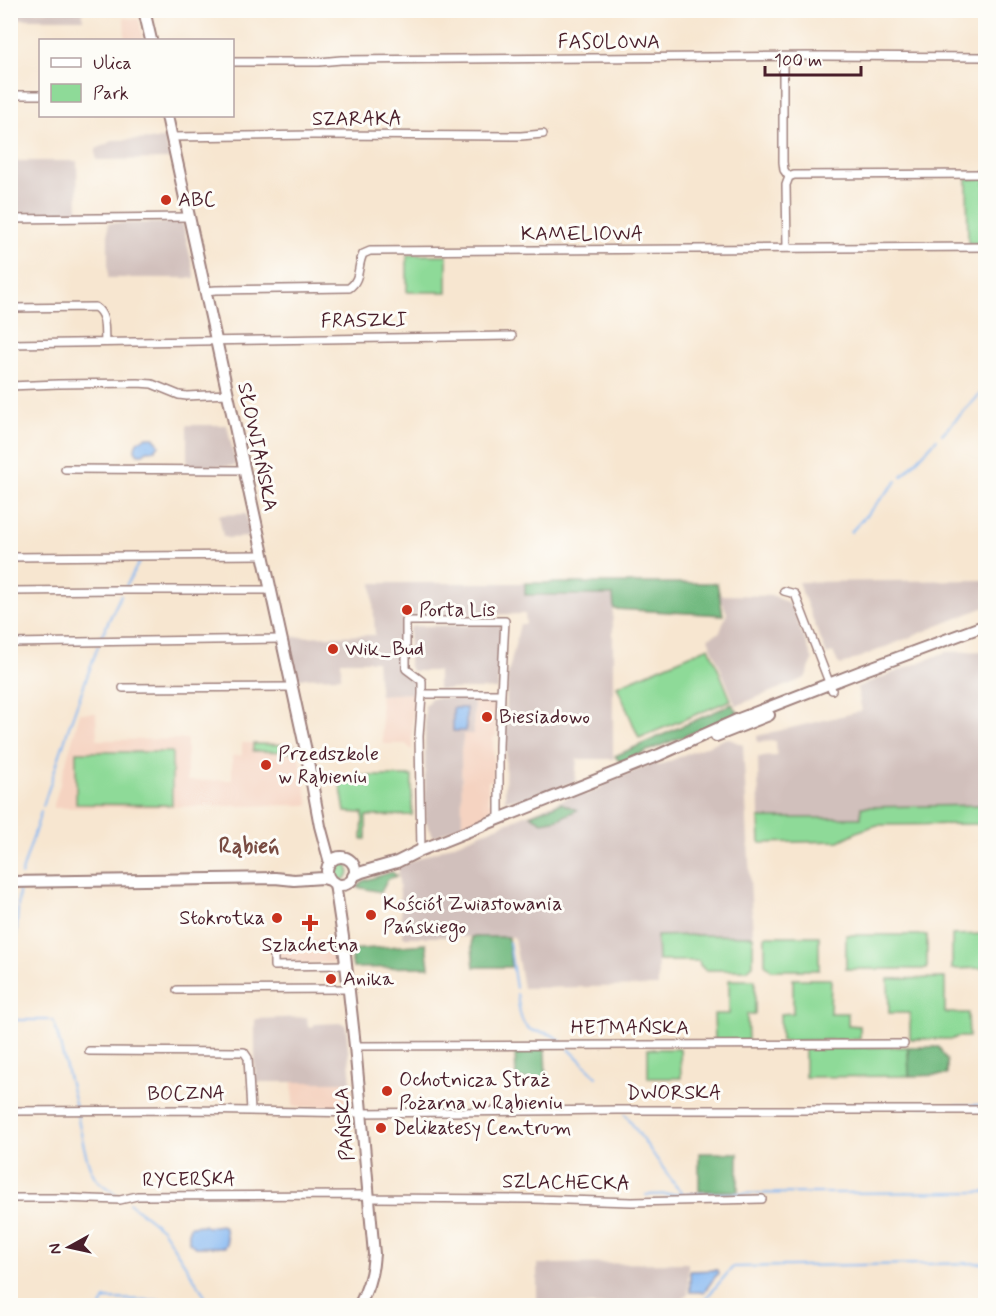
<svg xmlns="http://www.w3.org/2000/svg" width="996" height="1316" font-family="Mynerve,sans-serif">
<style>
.built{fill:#f5d3c1}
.industrial{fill:#d1c0bc}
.green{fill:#8eda98;stroke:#6c7c62;stroke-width:1.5}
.forest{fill:#72ba80;stroke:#5e6c56;stroke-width:1.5}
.water{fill:#85b8f2;stroke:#686c8e;stroke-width:1.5}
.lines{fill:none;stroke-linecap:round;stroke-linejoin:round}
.stream{stroke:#85b8f2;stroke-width:2}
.street-casing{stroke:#a0827e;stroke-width:10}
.secondary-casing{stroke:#a0827e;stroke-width:14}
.street{stroke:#fff;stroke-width:7}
.secondary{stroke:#fff;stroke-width:10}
.poi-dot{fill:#c8321e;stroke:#fdfcf7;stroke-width:2}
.labels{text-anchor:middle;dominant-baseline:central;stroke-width:6;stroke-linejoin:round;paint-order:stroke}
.street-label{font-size:20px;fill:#4a1f2b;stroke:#fdfcf7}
.poi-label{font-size:20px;fill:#4a1f2b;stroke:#fdfcf7;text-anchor:start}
.quarter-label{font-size:22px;font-weight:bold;fill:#794c42;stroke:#fdfcf7}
</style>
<rect width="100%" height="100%" fill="#fdfcf7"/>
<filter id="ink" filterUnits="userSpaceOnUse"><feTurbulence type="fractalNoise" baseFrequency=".0167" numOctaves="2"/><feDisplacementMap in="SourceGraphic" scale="12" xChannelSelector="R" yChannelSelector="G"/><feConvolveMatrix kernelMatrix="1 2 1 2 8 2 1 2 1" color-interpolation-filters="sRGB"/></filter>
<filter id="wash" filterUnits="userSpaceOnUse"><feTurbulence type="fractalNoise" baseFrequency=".008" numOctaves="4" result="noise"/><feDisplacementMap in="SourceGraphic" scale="24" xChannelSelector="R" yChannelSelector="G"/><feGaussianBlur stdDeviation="1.35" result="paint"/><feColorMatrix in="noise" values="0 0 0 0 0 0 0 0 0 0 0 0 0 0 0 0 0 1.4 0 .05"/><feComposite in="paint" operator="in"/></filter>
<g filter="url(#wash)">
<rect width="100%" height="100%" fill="#f7e6d0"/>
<!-- built -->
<path class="built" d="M124,18L139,19L143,40H102V38H125Z
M413,693L412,750L406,744H383L380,695Z
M474,698H493L497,703L496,735L493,738L494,781H488V802H492L490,815L462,825L461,750L464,734L473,733Z
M80,713H96L97,740L187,739V781L232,780V756L242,755V743H296L309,805L53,808Z
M336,939L338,963H279L278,941Z
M292,1082H351L353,1106L293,1107Z"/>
<!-- industrial -->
<path class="industrial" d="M10,11H83V19H11Z
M165,139L170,159L96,160V149L115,140Z
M10,161H77L78,214H11Z
M108,223H179L183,224L195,278H108Z
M187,425H227L236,466H187Z
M246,514L251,537L227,538L223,536L219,515Z
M985,580V607L841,665L838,663L833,652L827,655L798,582Z
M372,583H525L526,595L613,596V759H577L575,781L532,798L505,800L507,679L520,624H526L525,614L404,616L402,671L413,678V693L380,695L376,661H341V677L297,678L288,637L375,635Z
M719,595L774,596L791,605L813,660L805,678L736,706L708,638L720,632L727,613Z
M497,625L502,628V646L499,649L498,689H438V671H412L409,667V629L413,626Z
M985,651V805L861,807V818H759L758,757L777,756L776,741L757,742V736L862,711L857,687L946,652Z
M431,698H474L473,734H464L461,750L462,825L433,837L425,819V706Z
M727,738L743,745L753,936H657L658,986L523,988L514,937H403L398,867L582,792L586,795L601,788L603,784L656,762L657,766Z
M307,1017L308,1027H312L315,1024L342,1023L346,1026L351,1082H255V1019Z
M688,1263V1294L676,1305H537V1264Z"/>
<!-- green -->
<path class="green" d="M985,178V243H968L967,179Z
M407,255H447V292H407Z
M709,647L731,700L639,738L617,686Z
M253,744L294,745V752L253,751Z
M76,752H172V805L76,804Z
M339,776H412V815L366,816V839H362L363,813L345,812Z
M985,805V824L877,825L859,831L839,841L760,843L759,818H861V807Z
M331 871a9 9 0 1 1 18 0a9 9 0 1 1-18 0Z
M985,934V968L952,969V935Z
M699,935L753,936V965L747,970H705L700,965L699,961H658L657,936Z
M846,935H927V969H846Z
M765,936H819V970H771L765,964Z
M945,978V1013H968L969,1037H957L953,1039H910V1013H889L888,979Z
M793,979H831L830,1013H848V1025L860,1026V1039L781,1041L780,1014L793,1013Z
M729,980H755V1014H747L748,1041H715L714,1014H729Z
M908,1047L909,1076L805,1077V1048Z
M648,1049H680L681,1078H648Z"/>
<!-- forest -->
<path class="forest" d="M525,583H717L723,615L614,609L613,595H525Z
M732,704L739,714L620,762L615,756Z
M561,803L577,810L558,819L542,822L530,815Z
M392,872L397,876L388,879L381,892L357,887L363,881Z
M471,937H508L511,967H474Z
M426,944L429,967L353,968L350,950Z
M908,1047H939L947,1061V1075L909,1076Z
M515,1049H545L546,1079H516Z
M699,1153H738V1191H699Z"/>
<!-- water -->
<path class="water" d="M147,437H153L157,441L159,445L155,450L147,451L143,454H138L135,450C135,441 140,440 147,437Z
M453,708H466V731H453Z
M204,1225L207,1227L221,1225L225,1228L227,1244L225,1247H195L189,1242V1229L191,1226Z
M717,1270L718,1273L704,1292H690V1271Z"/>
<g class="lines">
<!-- stream -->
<path class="stream" d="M942,434L986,388
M902,476L937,439
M851,532L897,481
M126,586L142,557
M101,637L121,595
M43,806L69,727L98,646
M21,875L41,812
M509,942L516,988
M517,994C519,1006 519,1027 534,1031C548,1034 548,1031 561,1041
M11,1019L19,891
M10,1020H52L55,1025L76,1107
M569,1049L597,1077
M913,1106L986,1105
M77,1114C81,1130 86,1169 98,1181C104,1186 111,1190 117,1195
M625,1114L675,1185L683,1194L986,1192
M646,1195L682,1194
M706,1298L733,1267L986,1263
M101,1306L105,1299L206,1301L204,1294L162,1229L129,1203
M700,1306L701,1303"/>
</g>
</g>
<g filter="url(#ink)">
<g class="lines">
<defs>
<path id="street" d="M783,57V162L784,170L789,177
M232,62H319L341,60L821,56L986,57
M10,95H40
M172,137L313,135L521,136L543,134
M10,219L189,217
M787,248L786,185L789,177L794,175L986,174
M205,291L216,290L349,288C361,280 357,266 363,254L370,251L986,247
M10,308L95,307C107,315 104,329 105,342
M10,344L512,336
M10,386L58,384L138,383L152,384L179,395L187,396L227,394
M65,469L244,470
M10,557L263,555
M10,591L118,590H270
M784,591L795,594L832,690
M10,643L281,639
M123,688L292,687
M422,694V681L406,669V621H505L501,694
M421,850L419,736L422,694H501L499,746V819
M274,952V966L346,965
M177,990L349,989
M355,1046L904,1044
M89,1051L244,1052L248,1058L251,1111
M10,1111L192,1110L362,1113L617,1110H986
M10,1198H61L120,1200L137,1196L369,1195
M370,1198L534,1199L632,1202L762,1199"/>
<path id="secondary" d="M144,10L151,40
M167,116L306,751L320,826L330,863
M716,736L769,715
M327 871a14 14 0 1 1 28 0a14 14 0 1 1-28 0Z
M353,876L362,872L397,862L421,850L659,755L739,719L862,671L986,625
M10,882L275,878L294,880L323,878L330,880
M335,884L343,937L355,1046L374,1254C373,1273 368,1289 359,1306"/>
</defs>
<!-- street casing -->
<use href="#street" class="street-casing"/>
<!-- secondary casing -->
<use href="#secondary" class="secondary-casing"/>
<!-- street -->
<use href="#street" class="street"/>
<!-- secondary -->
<use href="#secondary" class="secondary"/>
</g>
</g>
<!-- markers -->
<g class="poi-dot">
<circle cx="166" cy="200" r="6"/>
<circle cx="407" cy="610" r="6"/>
<circle cx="333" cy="649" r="6"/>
<circle cx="487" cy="717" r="6"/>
<circle cx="266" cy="765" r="6"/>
<circle cx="371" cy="915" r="6"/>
<circle cx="277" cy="918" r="6"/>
<path d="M307 914h6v6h6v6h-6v6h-6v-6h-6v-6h6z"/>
<circle cx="331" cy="979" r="6"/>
<circle cx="387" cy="1091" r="6"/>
<circle cx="381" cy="1128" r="6"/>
</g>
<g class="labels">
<!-- street labels -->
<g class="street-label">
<text x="609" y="42">FASOLOWA</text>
<text x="357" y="119">SZARAKA</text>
<text x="582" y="234">KAMELIOWA</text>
<text transform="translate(364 321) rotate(-1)">FRASZKI</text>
<text transform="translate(257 447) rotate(78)">SŁOWIAŃSKA</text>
<text x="630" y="1028">HETMAŃSKA</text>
<text x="674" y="1093">DWORSKA</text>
<text x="186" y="1094">BOCZNA</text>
<text transform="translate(345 1124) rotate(-95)">PAŃSKA</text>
<text transform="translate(189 1180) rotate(-1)">RYCERSKA</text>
<text transform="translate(566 1183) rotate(1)">SZLACHECKA</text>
</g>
<!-- poi labels -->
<g class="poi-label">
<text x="178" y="200">ABC</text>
<text x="419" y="610">Porta Lis</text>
<text x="345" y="649">Wik_Bud</text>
<text x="499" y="717">Biesiadowo</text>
<text x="278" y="754">Przedszkole<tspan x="278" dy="23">w Rąbieniu</tspan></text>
<text x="383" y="904">Kościół Zwiastowania<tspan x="383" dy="23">Pańskiego</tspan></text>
<text x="265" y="918" text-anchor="end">Stokrotka</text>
<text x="310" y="945" text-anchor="middle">Szlachetna</text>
<text x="343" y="979">Anika</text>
<text x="399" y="1080">Ochotnicza Straż<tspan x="399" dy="23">Pożarna w Rąbieniu</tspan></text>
<text x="393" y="1128">Delikatesy Centrum</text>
</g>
<!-- quarter labels -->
<g class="quarter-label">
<text x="249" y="847">Rąbień</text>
</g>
</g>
<!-- margin -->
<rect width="996" height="1316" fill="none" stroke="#fdfcf7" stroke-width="36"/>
<!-- legend -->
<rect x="39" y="39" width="195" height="78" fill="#fdfcf7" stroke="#b5a4a5" stroke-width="1.5"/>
<rect x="51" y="58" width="30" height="9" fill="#ffffff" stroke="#b5a4a5" stroke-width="1.5"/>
<text x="93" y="69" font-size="18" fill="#4a1f2b">Ulica</text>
<rect x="51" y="84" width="30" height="18" fill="#8eda98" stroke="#b5a4a5" stroke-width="1.5"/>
<text x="93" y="99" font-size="18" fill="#4a1f2b">Park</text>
<!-- north arrow -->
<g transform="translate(69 1247) rotate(262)" stroke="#fdfcf7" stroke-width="4.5" paint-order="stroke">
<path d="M0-4.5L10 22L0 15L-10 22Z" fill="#4a1f2b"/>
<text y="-9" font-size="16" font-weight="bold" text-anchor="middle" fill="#4a1f2b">N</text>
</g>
<!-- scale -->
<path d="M765 66v9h96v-9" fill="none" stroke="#4a1f2b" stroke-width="3"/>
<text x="774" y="66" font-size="18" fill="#4a1f2b" stroke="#fdfcf7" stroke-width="4.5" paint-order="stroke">100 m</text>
</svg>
